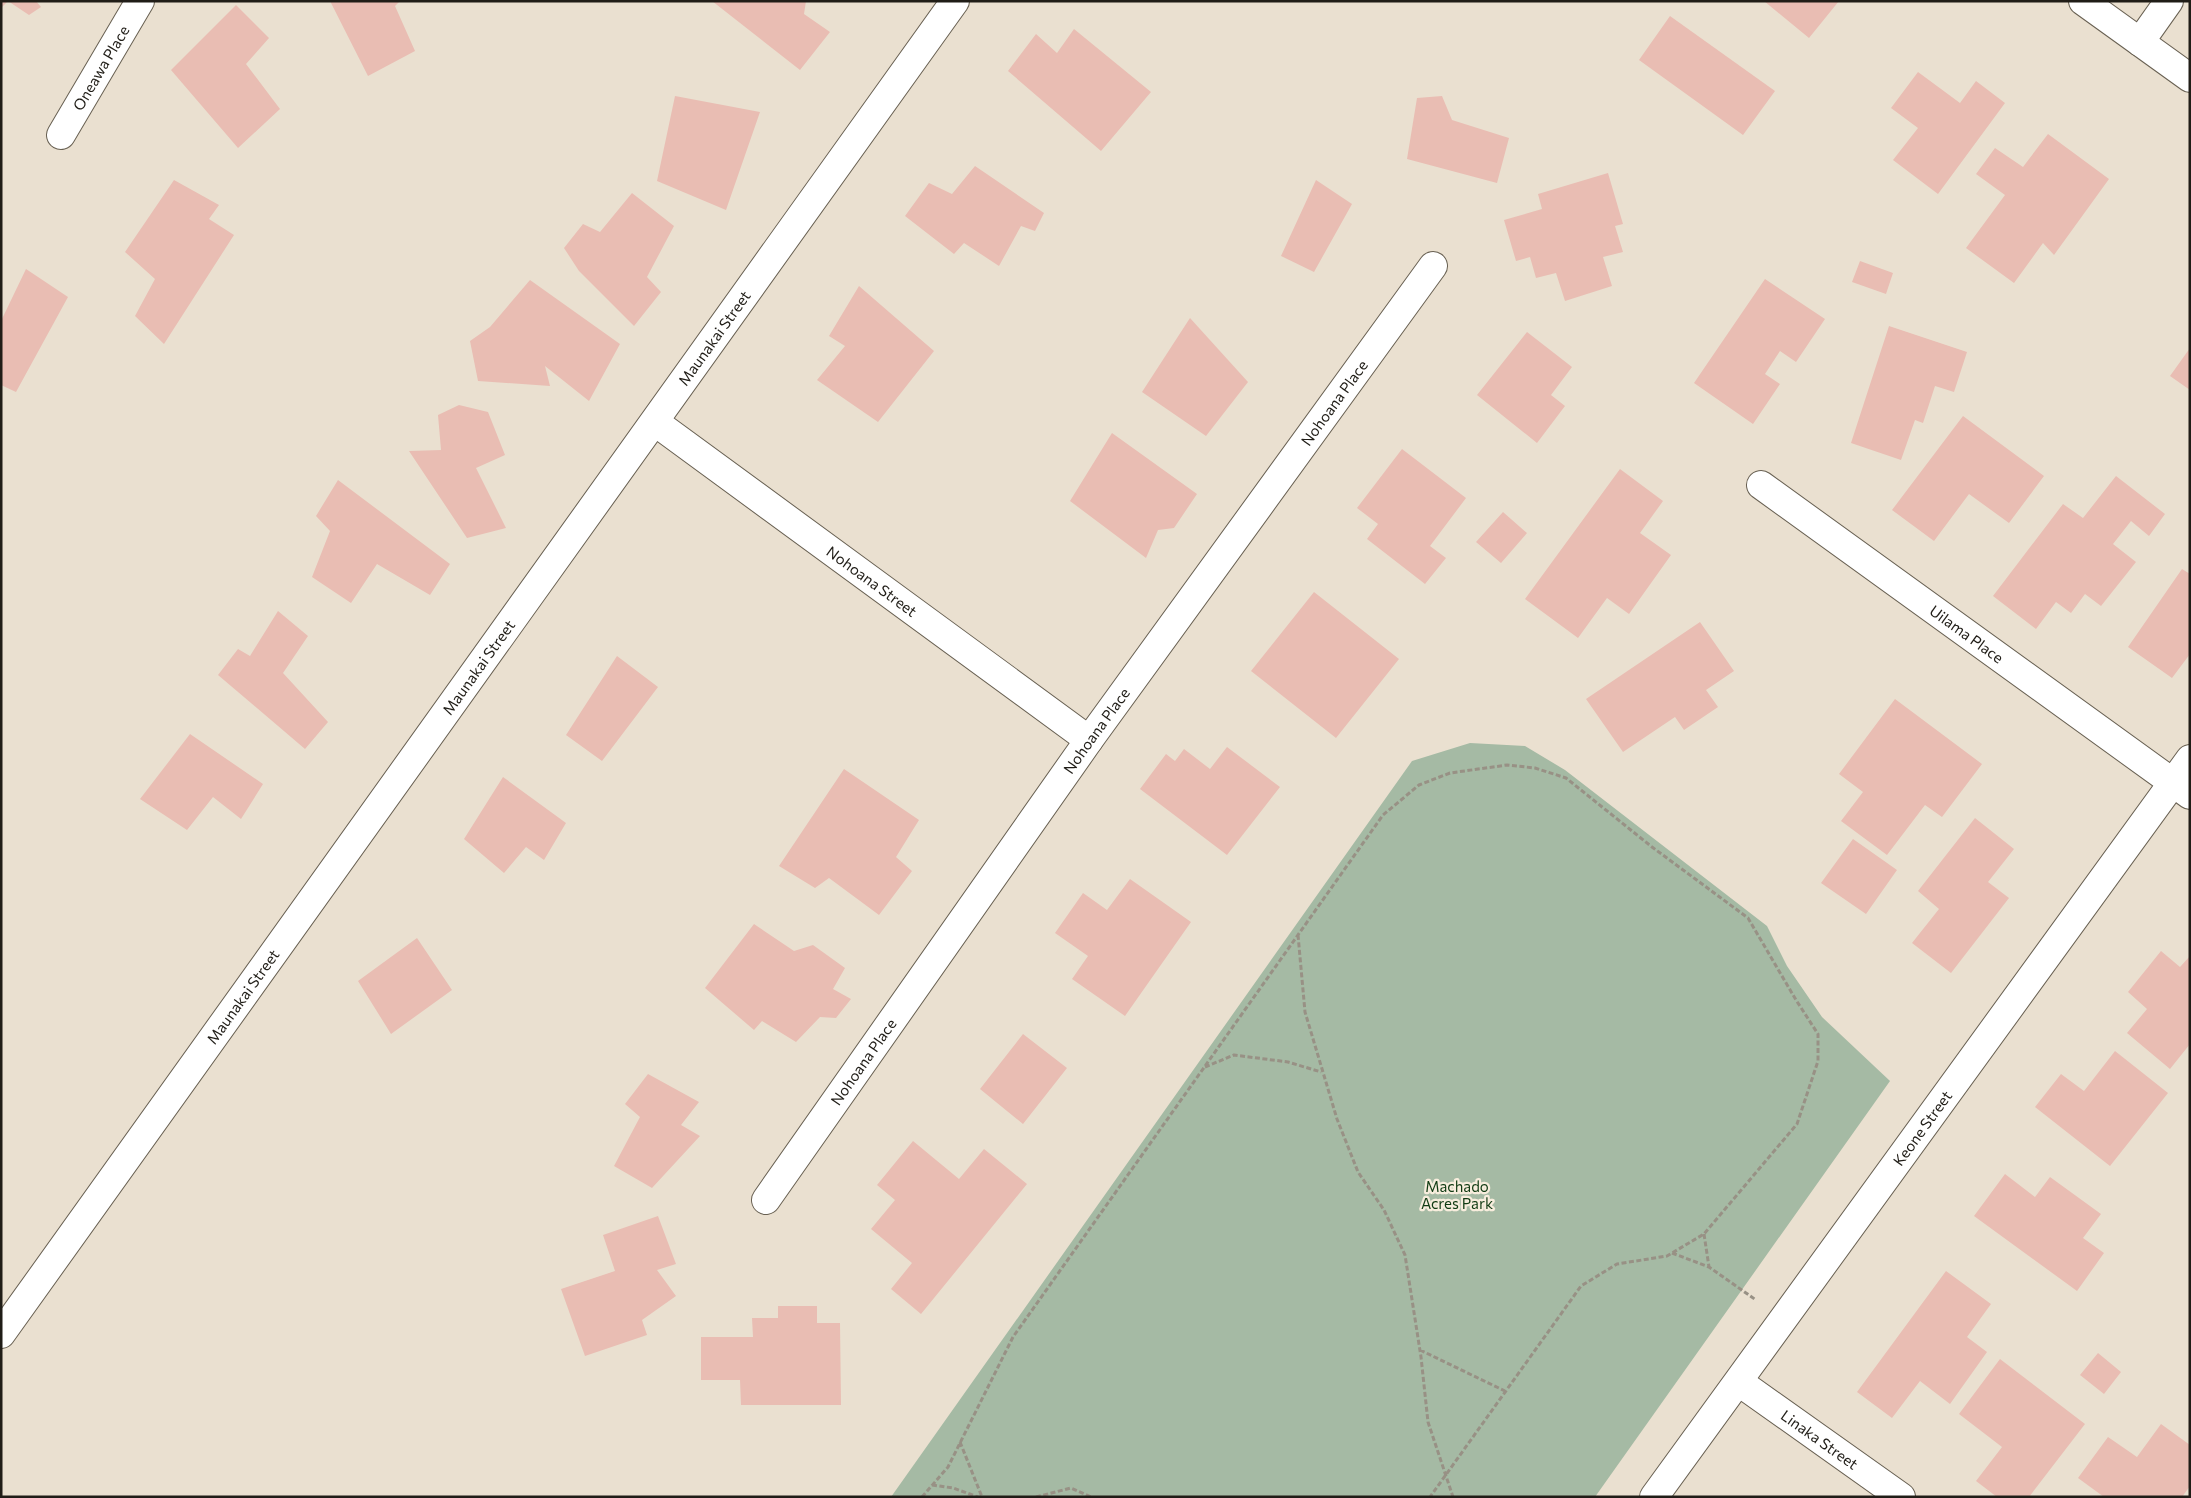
<svg xmlns="http://www.w3.org/2000/svg" width="2191" height="1498" font-family="Commissioner,sans-serif">
<style>
.green{fill:#a5baa4}
.building{fill:#e9bdb3}
.lines{fill:none;stroke-linecap:round;stroke-linejoin:round}
.minor-casing{stroke:#686052;stroke-width:30}
.path{stroke:#989185;stroke-width:3;stroke-dasharray:5 2.5;stroke-linecap:butt}
.minor{stroke:#fff;stroke-width:28}
.labels{text-anchor:middle;dominant-baseline:central;stroke-width:4.5;stroke-linejoin:round;paint-order:stroke}
.street-label{font-size:15px;fill:#201d17;stroke:#f7eddd}
.park-label{font-size:15px;fill:#103b13;stroke:#f7eddd}
</style>
<rect width="100%" height="100%" fill="#eae0d0"/>
<!-- green -->
<path class="green" d="M1470,743L1525,746L1565,770L1767,926L1787,966L1822,1017L1890,1081L1595,1497H891L1412,761Z"/>
<!-- building -->
<path class="building" d="M1,1H36L41,7L29,15L8,1L1,8Z
M330,1H400L395,6L415,51L368,76Z
M712,1H806L804,14L830,32L800,70Z
M1764,1H1839L1809,38Z
M236,5L269,38L246,64L280,109L238,148L171,70Z
M1670,16L1775,91L1743,135L1639,60Z
M1074,29L1151,92L1101,151L1008,71L1036,34L1057,53Z
M1918,72L1960,103L1976,81L2005,103L1938,194L1893,160L1918,128L1891,108Z
M675,96L760,112L726,210L657,181Z
M1442,96L1452,120L1509,138L1497,183L1407,159L1417,98Z
M2048,134L2109,179L2054,255L2043,243L2014,283L1966,248L2005,195L1976,174L1995,148L2023,167Z
M975,166L1044,213L1035,231L1021,226L999,266L964,243L954,254L905,216L929,183L952,194Z
M1608,173L1623,224L1615,226L1623,252L1603,257L1612,286L1565,301L1556,273L1536,278L1530,257L1516,261L1504,220L1542,209L1538,194Z
M174,180L219,205L209,219L234,235L164,344L135,316L155,279L125,252Z
M1316,180L1352,204L1314,272L1281,256Z
M632,193L674,226L647,277L661,292L634,326L579,271L564,248L583,224L600,232Z
M1860,261L1893,273L1886,294L1852,282Z
M26,269L68,297L16,392L1,385V321Z
M1765,279L1825,319L1796,362L1780,351L1765,374L1780,384L1753,424L1694,383Z
M530,280L620,344L589,401L545,366L550,386L478,381L470,341L490,327Z
M859,286L934,351L878,422L817,380L845,346L829,336Z
M1190,318L1248,382L1206,436L1142,392Z
M1889,326L1967,352L1954,392L1935,386L1923,423L1915,420L1901,460L1851,443Z
M1527,332L1572,367L1551,395L1565,406L1537,443L1477,395Z
M2190,348V390L2170,376Z
M459,405L488,412L505,455L476,468L506,528L467,538L409,451L441,450L438,415Z
M1963,416L2044,476L2009,523L1969,494L1934,541L1892,510Z
M1112,433L1197,494L1174,528L1158,530L1146,558L1070,501Z
M1402,449L1466,498L1430,546L1446,558L1425,584L1367,539L1378,524L1357,508Z
M1620,469L1663,501L1640,533L1671,555L1629,614L1607,598L1578,638L1525,599Z
M2116,476L2165,514L2149,536L2131,521L2113,544L2136,562L2101,606L2085,594L2071,613L2056,602L2036,629L1993,596L2063,504L2083,518Z
M338,480L450,564L430,595L377,564L351,603L312,577L330,531L316,516Z
M1503,512L1527,533L1501,563L1476,542Z
M2182,569L2190,574V654L2172,678L2128,647Z
M1314,592L1399,659L1336,738L1251,671Z
M278,611L308,636L283,673L328,722L305,749L218,675L238,649L250,656Z
M1700,622L1734,671L1706,690L1718,707L1684,730L1675,717L1623,752L1586,699Z
M617,656L658,687L602,761L566,735Z
M1895,699L1982,764L1942,817L1925,805L1887,855L1841,821L1863,792L1839,774Z
M190,734L263,784L241,819L213,797L187,830L140,799Z
M1227,747L1280,787L1227,855L1140,789L1166,754L1175,761L1184,749L1210,769Z
M844,769L919,820L896,857L912,871L879,915L829,878L815,888L779,866Z
M503,777L566,823L544,860L526,847L504,873L464,839Z
M1975,818L2014,849L1988,882L2009,898L1951,973L1912,943L1939,909L1918,891Z
M1853,839L1897,870L1866,914L1821,883Z
M1130,879L1191,922L1125,1016L1072,979L1088,956L1055,933L1083,893L1107,910Z
M754,924L794,951L813,945L845,968L833,989L851,999L836,1018L820,1017L796,1042L762,1021L754,1030L705,988Z
M417,938L452,990L391,1034L358,981Z
M2161,951L2180,967L2190,956V1044L2170,1069L2127,1033L2147,1009L2128,992Z
M1023,1034L1067,1068L1023,1124L980,1089Z
M2115,1051L2168,1093L2110,1166L2035,1107L2061,1074L2084,1091Z
M648,1074L699,1102L681,1125L700,1136L652,1188L614,1166L640,1117L625,1104Z
M913,1141L959,1179L984,1149L1027,1184L921,1314L891,1289L912,1263L871,1229L895,1200L877,1185Z
M2005,1174L2035,1197L2050,1177L2101,1214L2083,1238L2104,1253L2077,1291L1974,1216Z
M658,1216L676,1264L657,1270L676,1296L642,1320L647,1335L585,1356L561,1289L615,1271L603,1235Z
M1946,1271L1991,1304L1967,1337L1987,1352L1950,1404L1920,1381L1892,1418L1857,1392Z
M778,1306H817V1323H840L841,1405H741L740,1380H701V1337H753L752,1318H778Z
M2098,1353L2121,1372L2104,1394L2080,1375Z
M2000,1359L2085,1424L2029,1497H1997L1976,1481L2002,1447L1959,1414Z
M2161,1424L2190,1445V1486L2182,1497H2104L2078,1478L2108,1437L2137,1457Z"/>
<g class="lines">
<defs>
<g id="minor">
<path d="M2083,1L2190,78"/>
<path d="M2140,42L2169,1"/>
<path id="s1" d="M61,135L140,1"/>
<path id="s2" d="M655,422L1089,740"/>
<path id="s3" d="M1761,485L2190,795"/>
<path id="s4" d="M766,1200L1089,740L1433,266"/>
<path id="s5" d="M1,1334L955,1"/>
<path id="s6" d="M1739,1382L1901,1497"/>
<path id="s7" d="M1654,1497L2190,759"/>
</g>
</defs>
<!-- minor casing -->
<use href="#minor" class="minor-casing"/>
<!-- path -->
<path class="path" d="M1298,935L1305,1012L1337,1119L1358,1172L1384,1210L1405,1255L1421,1357L1428,1422L1453,1497
M1205,1067L1234,1055L1288,1062L1321,1072
M1704,1234L1709,1267
M1672,1253L1709,1267L1756,1300
M1420,1350L1505,1391
M960,1442L982,1497
M932,1485L953,1488L978,1497
M922,1497L948,1467L1013,1337L1383,815L1419,785L1450,773L1507,765L1535,768L1566,778L1652,847L1748,918L1796,1000L1818,1034V1061L1797,1124L1704,1234L1667,1256L1617,1264L1581,1286L1430,1497
M1036,1497L1071,1488L1091,1497"/>
<!-- minor -->
<use href="#minor" class="minor"/>
</g>
<g class="labels">
<!-- street labels -->
<g class="street-label">
<text stroke="none"><textPath href="#s1" startOffset="78">Oneawa Place</textPath></text>
<text stroke="none"><textPath href="#s5" startOffset="1225">Maunakai Street</textPath></text>
<text stroke="none"><textPath href="#s4" startOffset="979">Nohoana Place</textPath></text>
<text stroke="none"><textPath href="#s2" startOffset="269">Nohoana Street</textPath></text>
<text stroke="none"><textPath href="#s3" startOffset="254">Uilama Place</textPath></text>
<text stroke="none"><textPath href="#s5" startOffset="820">Maunakai Street</textPath></text>
<text stroke="none"><textPath href="#s4" startOffset="574">Nohoana Place</textPath></text>
<text stroke="none"><textPath href="#s5" startOffset="415">Maunakai Street</textPath></text>
<text stroke="none"><textPath href="#s4" startOffset="169">Nohoana Place</textPath></text>
<text stroke="none"><textPath href="#s7" startOffset="456">Keone Street</textPath></text>
<text stroke="none"><textPath href="#s6" startOffset="99">Linaka Street</textPath></text>
</g>
<!-- park labels -->
<g class="park-label">
<text x="1457" y="1186">Machado<tspan x="1457" dy="17">Acres Park</tspan></text>
</g>
</g>
<!-- border -->
<rect width="2191" height="1498" fill="none" stroke="#201d17" stroke-width="5"/>
</svg>
